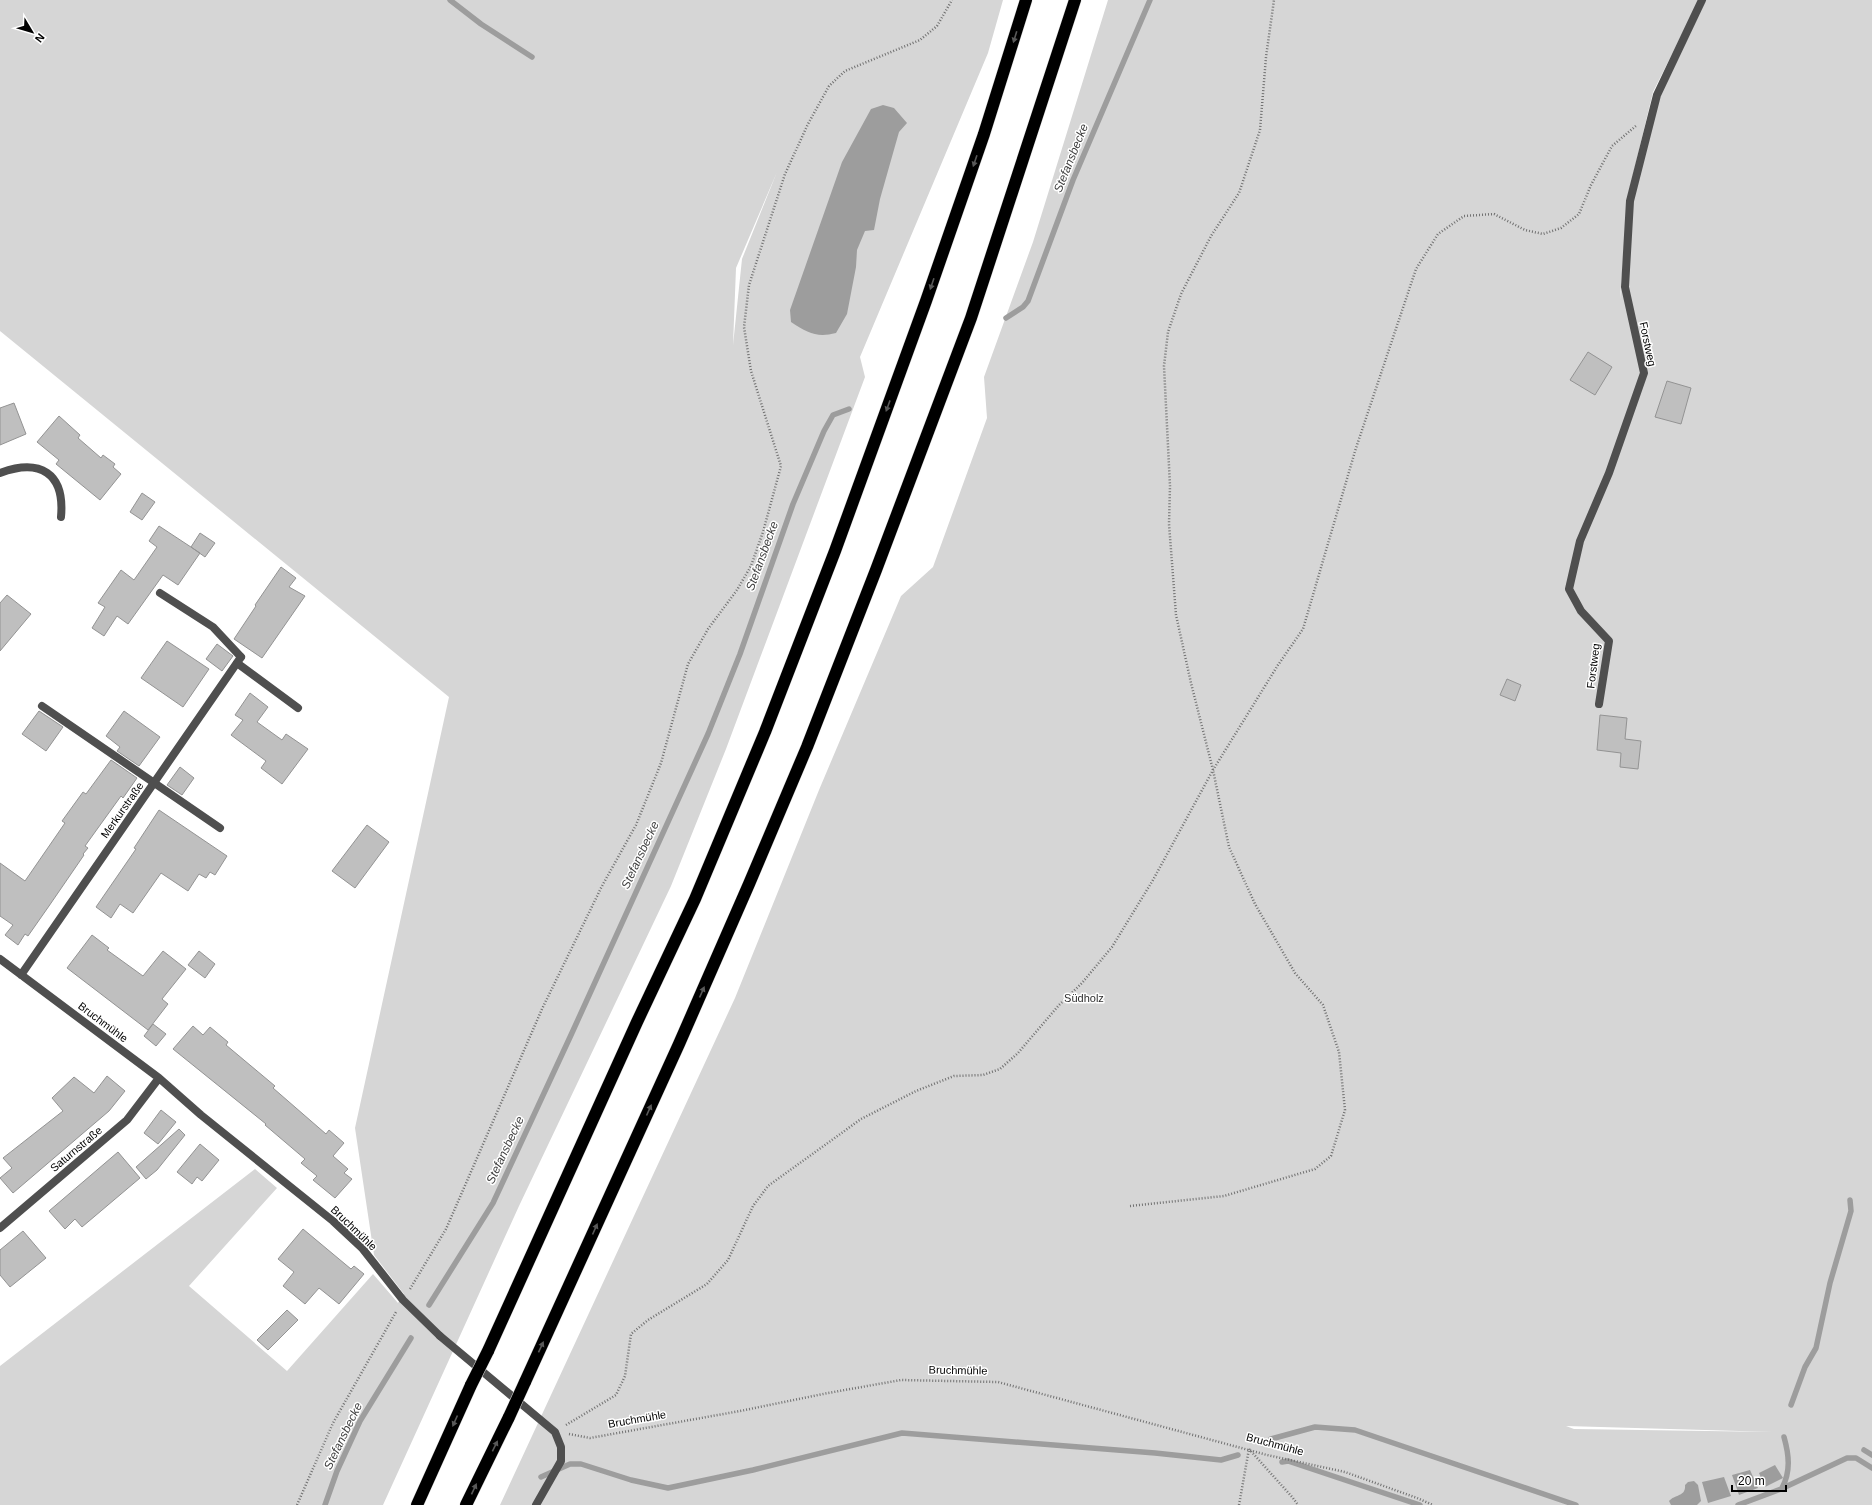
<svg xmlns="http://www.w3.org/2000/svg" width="1872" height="1505" font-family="Helvetica,sans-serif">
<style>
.green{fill:#d6d6d6;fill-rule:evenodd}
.water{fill:#9d9d9d}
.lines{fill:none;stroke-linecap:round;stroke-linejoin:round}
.stream{stroke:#9d9d9d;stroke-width:5.5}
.building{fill:#bfbfbf;stroke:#939393}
.highway-casing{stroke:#dbdbdb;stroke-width:13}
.path{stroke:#717171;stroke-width:2.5;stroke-dasharray:1 2;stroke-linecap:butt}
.lane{stroke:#4f4f4f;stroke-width:8}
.street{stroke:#4f4f4f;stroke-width:8}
.highway{stroke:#000;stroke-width:12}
.highway-bridge-casing{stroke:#dbdbdb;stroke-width:13;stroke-linecap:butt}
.highway-bridge{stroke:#000;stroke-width:12}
.oneway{fill:#595959}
.labels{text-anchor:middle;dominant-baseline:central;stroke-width:3;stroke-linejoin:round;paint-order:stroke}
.street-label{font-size:11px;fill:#000;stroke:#fff}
.park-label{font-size:11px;fill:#2d2d2d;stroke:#fff}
.water-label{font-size:12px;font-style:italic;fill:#3e3e3e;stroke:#fff}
</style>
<rect width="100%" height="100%" fill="#fff"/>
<!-- green -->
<path class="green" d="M0,0H1003L988,53L860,357L865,377L726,749L671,886L519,1206L383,1505H0V1366L255,1169L277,1188L189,1286L287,1371L373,1274L398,1303L404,1294L374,1255L355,1128L449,697L0,331ZM777,172L742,259L733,345L736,268Z
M1108,0H1699L1653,92L1628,195L1620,299L1633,201L1660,97L1706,0H1872V1505H500L735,998L819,790L901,596L933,567L987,418L984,377L1033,242ZM1566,1426L1774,1432L1574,1429Z"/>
<!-- water -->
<path class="water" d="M883,105L894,108L907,123L899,132L880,199L874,230L865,231L857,250L856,267L847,314L836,333C817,338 808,333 791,322L790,310L842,162L871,109Z
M1775,1465L1783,1478L1765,1487L1759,1473Z
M1750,1470L1758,1488L1739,1495L1732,1475Z
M1724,1477L1731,1496L1708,1503L1702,1482Z
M1694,1481L1698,1485L1701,1501L1697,1505H1671L1669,1501C1675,1494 1686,1497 1685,1485L1688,1482Z"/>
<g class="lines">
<!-- stream -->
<path class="stream" d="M450,0L481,24L532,57
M1006,318L1023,307L1028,301L1073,180L1150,0
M429,1305L493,1203L571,1035L708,734L740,654L793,504L824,431L833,415L849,409
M1791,1405L1805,1367L1816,1348L1830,1283L1851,1211L1850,1200
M1271,1439L1315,1427L1355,1430L1576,1505
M1864,1450L1872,1455
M1282,1462L1288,1461L1420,1505
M541,1477L570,1464H581L631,1480L668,1488L753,1470L902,1433L1155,1453L1221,1460L1238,1455
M1782,1488C1791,1471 1789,1455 1784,1437
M325,1505L337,1471L360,1421L411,1338
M1738,1505L1781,1489L1847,1458H1856L1872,1468"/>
</g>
<!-- building -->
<path class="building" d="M1588,352L1612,367L1595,395L1570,380Z
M1667,381L1691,388L1681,424L1655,417Z
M14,403L26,434L0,445V408Z
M59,416L80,435L78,438L101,458L103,455L115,464L113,467L121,474L100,500L56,464L59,460L37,442Z
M142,493L155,502L142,520L130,512Z
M159,526L200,553L178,585L163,575L128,624L117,616L104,636L92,628L105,607L98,603L121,570L134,580L157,547L149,541Z
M200,533L215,543L205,557L191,547Z
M281,567L296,578L289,587L305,596L262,658L234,639L256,606L255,605Z
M7,595L31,614L0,651V603Z
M167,641L209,669L183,707L141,678Z
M217,644L233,656L222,671L206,659Z
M1507,679L1521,685L1515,701L1500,695Z
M250,693L268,707L257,722L282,740L286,734L308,749L282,784L261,768L266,761L231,735L243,720L235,715Z
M39,711L63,727L46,751L22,734Z
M124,711L160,737L139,766L117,751L120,747L106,736Z
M1600,715L1627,718L1625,739L1641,741L1638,769L1620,767L1621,753L1597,750Z
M111,760L137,778L123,798L121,796L85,846L88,848L83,854L84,855L49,906L28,936L25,934L18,945L5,935L13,925L0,916V863L25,881L65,823L62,821L83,792L86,794Z
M180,767L194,778L182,795L167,785Z
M159,810L227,856L215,875L210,872L206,878L199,874L188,891L161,873L133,913L120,904L111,918L96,907L136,849L134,848Z
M367,825L389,842L355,888L332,871Z
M92,935L109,948L107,950L143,976L163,951L186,969L162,999L168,1004L148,1030L67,968Z
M199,951L215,964L205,978L188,965Z
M153,1024L166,1034L156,1046L144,1036Z
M193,1026L203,1035L210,1027L228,1042L226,1045L275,1086L273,1088L326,1134L329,1130L344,1143L333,1156L348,1169L344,1173L352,1179L335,1198L313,1180L317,1176L301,1163L305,1159L265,1125L266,1124L173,1049Z
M107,1076L125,1091L109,1111L13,1193L0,1178L12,1168L3,1158L63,1111L52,1098L74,1077L94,1093Z
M161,1110L176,1122L158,1144L144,1133Z
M179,1129L185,1135L157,1170L146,1179L136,1167Z
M200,1144L219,1160L202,1181L197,1177L192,1184L177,1172Z
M118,1152L140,1178L82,1227L75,1219L65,1229L49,1211Z
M303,1229L351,1269L354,1266L364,1274L339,1304L319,1288L305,1304L283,1286L294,1272L278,1259Z
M23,1231L46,1258L10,1287L0,1275V1250Z
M287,1310L298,1320L268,1350L257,1340Z"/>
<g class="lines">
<defs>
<path id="highway" d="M488,1351L637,1022L695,899L765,732L835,551L926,301L984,134L1026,0
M525,1382L679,1044L749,884L807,747L876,570L971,318L1075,0
M417,1505L471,1385
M466,1505L509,1417"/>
</defs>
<!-- highway casing -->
<use href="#highway" class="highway-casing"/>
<!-- path -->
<path class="path" d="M1130,1206L1224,1196L1315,1169L1331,1156L1345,1110L1339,1052L1323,1005L1295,973L1255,904L1229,847L1213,770L1191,683L1176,615L1169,524L1170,486L1164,366L1168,332L1181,294L1211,236L1239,193L1260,130L1266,57L1274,0
M410,1289L446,1229L542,1009L602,886L636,825L661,763L688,664L708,629L737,590L751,566L763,532L781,466L751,371L744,327L749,285L785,174L808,124L829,86L845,71L920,40L937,26L952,0
M566,1425L616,1395L625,1376L631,1334L648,1320L707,1284L728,1260L753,1206L768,1186L861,1119L916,1091L954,1076L983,1075L1000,1069L1018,1053L1059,1005L1082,983L1112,947L1153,880L1213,770L1278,665L1303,629L1356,448L1416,269L1438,234L1464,216L1494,214L1525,230L1543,234L1561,228L1579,214L1591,185L1612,146L1637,125
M569,1434L590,1438L740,1411L828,1393L901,1380L998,1382L1267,1455L1345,1472L1417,1498L1433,1505
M1249,1449L1293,1498L1298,1505
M297,1505L333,1423L396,1312
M1239,1505L1249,1449"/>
<!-- lane -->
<path class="lane" d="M160,593L213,627L241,657
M237,663L298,708
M42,706L220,828
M440,1336L555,1432L561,1447V1461L536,1505"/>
<!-- street -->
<path class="street" d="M0,473C40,458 65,473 61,517
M1599,704L1609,641L1581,611L1569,589L1580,541L1609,473L1644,373L1625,287L1630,201L1657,95L1702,0
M0,959L159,1078L201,1115L333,1221L362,1248L403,1300L440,1336
M21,975L241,657
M0,1228L127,1120L159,1078"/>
<!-- highway -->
<use href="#highway" class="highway"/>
<defs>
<path id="highway-bridge" d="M471,1385L488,1351
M509,1417L525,1382"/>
</defs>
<!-- highway-bridge casing -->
<use href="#highway-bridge" class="highway-bridge-casing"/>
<!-- highway-bridge -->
<use href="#highway-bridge" class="highway-bridge"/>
</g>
<!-- one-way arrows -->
<defs><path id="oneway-solid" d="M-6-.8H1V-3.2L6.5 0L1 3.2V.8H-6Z"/></defs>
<g class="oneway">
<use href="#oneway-solid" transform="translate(1015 37) rotate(107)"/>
<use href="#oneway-solid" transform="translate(975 161) rotate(109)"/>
<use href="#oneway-solid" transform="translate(932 284) rotate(109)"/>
<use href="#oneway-solid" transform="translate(888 406) rotate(110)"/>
<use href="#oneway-solid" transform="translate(702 992) rotate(-66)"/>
<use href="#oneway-solid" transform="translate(649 1110) rotate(-66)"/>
<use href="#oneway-solid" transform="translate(595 1229) rotate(-66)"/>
<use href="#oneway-solid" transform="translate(541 1347) rotate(-65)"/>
<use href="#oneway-solid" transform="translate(455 1421) rotate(114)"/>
<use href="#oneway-solid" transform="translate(495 1446) rotate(-64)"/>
<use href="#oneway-solid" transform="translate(474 1489) rotate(-65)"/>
</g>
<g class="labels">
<!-- street labels -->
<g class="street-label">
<text transform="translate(1648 344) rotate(78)">Forstweg</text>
<text transform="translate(1593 666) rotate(-83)">Forstweg</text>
<text transform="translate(122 810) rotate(-55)">Merkurstraße</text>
<text transform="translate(103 1022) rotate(37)">Bruchmühle</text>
<text transform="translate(76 1149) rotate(-40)">Saturnstraße</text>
<text transform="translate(354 1228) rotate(44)">Bruchmühle</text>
<text transform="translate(958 1370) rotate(1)">Bruchmühle</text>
<text transform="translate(637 1419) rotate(-10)">Bruchmühle</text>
<text transform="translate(1275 1444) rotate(15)">Bruchmühle</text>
</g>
<!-- park labels -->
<g class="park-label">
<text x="1084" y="998">Südholz</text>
</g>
<!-- water labels -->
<g class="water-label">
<text transform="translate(1071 158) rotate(-68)">Stefansbecke</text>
<text transform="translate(762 556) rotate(-70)">Stefansbecke</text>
<text transform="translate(640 855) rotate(-65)">Stefansbecke</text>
<text transform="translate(505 1150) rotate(-65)">Stefansbecke</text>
<text transform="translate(343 1436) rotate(-64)">Stefansbecke</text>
</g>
</g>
<!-- north arrow -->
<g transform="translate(32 32) rotate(128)" stroke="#ffffff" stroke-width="3" paint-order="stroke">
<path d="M0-3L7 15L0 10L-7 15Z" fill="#000000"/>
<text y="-6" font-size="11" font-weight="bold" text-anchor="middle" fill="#000000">N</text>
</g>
<!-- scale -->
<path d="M1732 1485v6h54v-6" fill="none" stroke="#000000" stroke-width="2"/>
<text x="1738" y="1485" font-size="12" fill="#000000" stroke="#ffffff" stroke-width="3" paint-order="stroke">20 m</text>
</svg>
